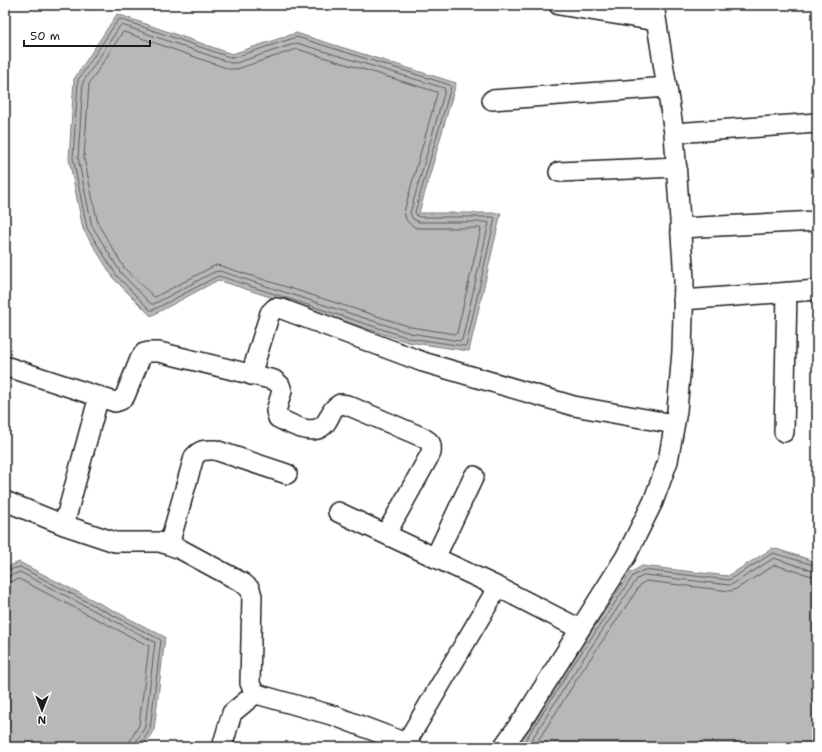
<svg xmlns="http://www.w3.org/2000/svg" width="822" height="752" font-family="'Shantell Sans',sans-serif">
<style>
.water{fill:#b8b8b8;stroke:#7a7a7a}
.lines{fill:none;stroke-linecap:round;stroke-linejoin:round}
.shore{stroke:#5a5a5a;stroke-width:1}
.minor-casing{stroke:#1c1c1c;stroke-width:22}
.minor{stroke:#fff;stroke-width:19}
</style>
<rect width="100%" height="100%" fill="#fff"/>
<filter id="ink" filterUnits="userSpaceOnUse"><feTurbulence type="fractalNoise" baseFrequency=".025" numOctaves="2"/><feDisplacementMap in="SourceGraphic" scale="8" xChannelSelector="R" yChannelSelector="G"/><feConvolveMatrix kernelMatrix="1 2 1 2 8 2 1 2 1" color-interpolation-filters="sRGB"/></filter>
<g filter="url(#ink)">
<!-- water -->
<path class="water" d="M117,14L232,54L296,33L456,83L419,213H501L469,351L408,342L218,280L151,316L114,279L83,229L69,159L74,79Z
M773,548L817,562V747H516L570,663L630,573L642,566L728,576Z
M19,562L165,637L154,730L143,747H5V568Z"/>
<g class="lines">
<!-- shore -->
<path class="shore" d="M120,19L232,58L297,37L450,85L451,87L415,212L417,216L420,217H493L495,218L466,346H464L409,338L219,276L216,277L153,310H150L117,276L87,228L73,158L78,80L118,20Z
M122,25L231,63H236L297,43L444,88L445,90L410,213L413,219L419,222H487L489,223L462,340L460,341L410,333L220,271L214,272L154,304H151L121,273L92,226L78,158L83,82L120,26Z
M124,32L229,69H237L297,49L437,92V94L405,208C403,217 407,224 417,228H479L481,229L457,333L455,334L411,327L221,266L216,265L212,267L155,297L153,296L125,269L98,224L84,158L89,84L122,33Z
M5,571L20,567L161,640L150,729L141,744L140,747
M5,577L9,576L20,572L155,642L145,727L136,742L135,747
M5,583L10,582L19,579L149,646L139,725L131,739L129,747
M521,747L573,665L633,576L644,570L729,580L773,553L817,566
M527,747L577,668L637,579L645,575L729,585L733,584L774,558L813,571H817
M534,747L582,671L641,584L646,581L730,591L736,589L775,565L812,576L817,577"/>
<defs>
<path id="minor" d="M559,5L656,21
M492,100L667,87
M674,133L817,123
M559,172L677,167
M680,228L817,221
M683,300L817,290
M5,366L115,402L121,400L125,396L140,359L144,353L149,352H159L274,380L280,385L282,391L276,411L278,418C292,425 316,439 327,421C332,413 331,409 340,404L347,405L422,437C431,442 432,443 431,453L386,534
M251,375L270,313L275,308L282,309L423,362L574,406L674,424
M784,432L787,292
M5,501L64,525L115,542H159L169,545L180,549L243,583L250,589L252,596L250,683C252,689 254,692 260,695L335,716L406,743L412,747
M338,512L498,587L580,629
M64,525L99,396
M169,545L194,457C201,449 205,450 215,450L287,474
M435,558L474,476
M406,743L498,587
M222,747L232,713L256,693
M503,747L526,715L626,556L653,502L668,461L677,411L682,351L684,279L674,133L654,5"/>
</defs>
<!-- minor casing -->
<use href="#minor" class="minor-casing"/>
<!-- minor -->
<use href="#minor" class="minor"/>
</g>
</g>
<!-- margin -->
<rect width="822" height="752" fill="none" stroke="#fff" stroke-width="20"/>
<rect x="10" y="10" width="802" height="732" fill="none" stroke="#1c1c1c" stroke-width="1.5" filter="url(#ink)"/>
<!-- north arrow -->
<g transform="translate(42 710) rotate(180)" stroke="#ffffff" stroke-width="3" paint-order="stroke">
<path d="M0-3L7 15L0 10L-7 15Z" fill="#1c1c1c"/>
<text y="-6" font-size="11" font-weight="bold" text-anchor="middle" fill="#1c1c1c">N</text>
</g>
<!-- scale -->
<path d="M24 40v6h126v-6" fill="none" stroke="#1c1c1c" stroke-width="2"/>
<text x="30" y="40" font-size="12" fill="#1c1c1c" stroke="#ffffff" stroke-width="3" paint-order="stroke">50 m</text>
</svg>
